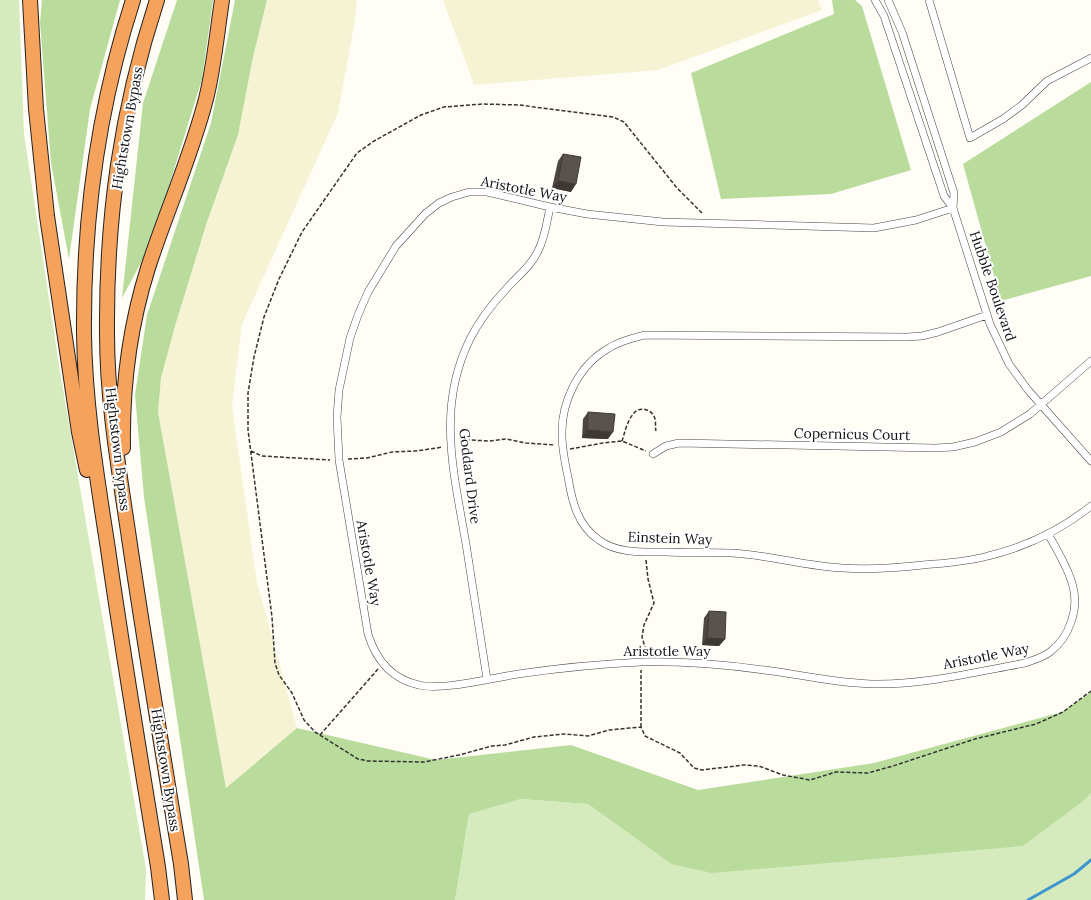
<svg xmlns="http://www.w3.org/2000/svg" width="1091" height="900" font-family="Lora,serif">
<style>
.farmland{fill:#f6f3d4}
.green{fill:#d5ebbd}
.forest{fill:#b9dc9c}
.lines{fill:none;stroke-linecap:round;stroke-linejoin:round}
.stream{stroke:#3f96cf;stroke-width:3}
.minor-casing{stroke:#444;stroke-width:8}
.motorway-casing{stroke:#222;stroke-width:16}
.path{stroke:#333;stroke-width:1.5;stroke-dasharray:4 2;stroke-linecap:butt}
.minor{stroke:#fff;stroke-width:7}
.motorway{stroke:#f5a25d;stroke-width:14}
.wall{fill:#4d4742}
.shaded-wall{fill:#3f3936}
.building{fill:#5a524d;stroke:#3f3936}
.labels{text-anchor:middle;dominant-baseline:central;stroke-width:4;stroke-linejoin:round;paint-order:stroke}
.street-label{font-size:14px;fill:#111;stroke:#fff}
</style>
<rect width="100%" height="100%" fill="#fffdf5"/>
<!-- farmland -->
<path class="farmland" d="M267,0H357L355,20L338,113L242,324L232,406L257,582L297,728L226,788L158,412L161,378L175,326L207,222L238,135L253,57Z
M443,0H818L822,10L658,70L474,85Z"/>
<!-- green -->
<path class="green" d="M0,0H19L24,134L60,372L146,869L145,900H0Z
M1091,793V900H455L469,814L521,799L588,804L671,864L1023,846L1085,800Z"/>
<!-- forest -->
<path class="forest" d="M42,0H120L90,109L69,259L51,163L40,22Z
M177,0H213L202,79L151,244L122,298L143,103Z
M235,0H267L253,57L238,135L207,222L175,326L161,378L158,412L226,788L297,728L436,760L571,745L698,790L874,763L1062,712L1091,692V793L1085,800L1023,846L712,873L671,864L588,804L521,799L469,814L455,900H204L144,497L135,395L147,315L211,123Z
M832,0H855L862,6L911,170L831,194L721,199L691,73L834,14Z
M1091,82V276L1001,301L963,164Z"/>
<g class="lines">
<!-- stream -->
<path class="stream" d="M1028,900L1074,874L1091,860"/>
<defs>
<path id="minor" d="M875,0L884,16L944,196L953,208L990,324L1009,364L1028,390L1091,461
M888,0L902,32L954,193L953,208
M929,0L970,138L1003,119L1022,105L1047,81L1091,58
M953,208L916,220L874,228L663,222L587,214L550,207L487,192H469L452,197L439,203L425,214L396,246L368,292L358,315L350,338L339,390L337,417L339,460L368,634C376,660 391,679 419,685C442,691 492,678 518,674C559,668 600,664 641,662C685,661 729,665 772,671C807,676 843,684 878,684C927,684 976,672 1025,663C1033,660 1042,658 1050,652C1070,637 1080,607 1072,583C1067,566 1057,550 1048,534
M987,315L938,332L922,336L907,337L645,335C633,338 620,341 609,348C579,365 561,401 562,435C562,449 565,463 568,477C572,501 577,525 599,540C618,554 644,552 666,552C688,553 710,552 732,553C769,555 805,566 842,568C870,570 896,568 923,565C945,563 967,562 988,556C1025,547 1061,530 1091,506
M653,454L666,446L679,443L935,448L953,447L975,442L1001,432L1030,414L1091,361
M487,679C480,634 473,589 466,544C454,473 436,408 470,339C479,321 493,303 507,288C518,276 531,266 538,251C545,238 547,221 550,207"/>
<path id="motorway" d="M30,0L36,109L47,216L79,432L87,470
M133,0C98,108 83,221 84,334C85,407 97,477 108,549C123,655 141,761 158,867L162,900
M157,0C121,110 106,217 107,333C107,402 119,470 129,538C145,647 163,755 181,864L185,900
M123,448C122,389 130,325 148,268C166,212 191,157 206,99C214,67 217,33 222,0"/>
</defs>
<!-- minor casing -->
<use href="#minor" class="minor-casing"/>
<!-- motorway casing -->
<use href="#motorway" class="motorway-casing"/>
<!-- path -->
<path class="path" d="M702,213L677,188L624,122L613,117L519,105L483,104L444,107L421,115L374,141L357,153L302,232L279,279L264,317L254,357L248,393V430L272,617L275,663L279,675L292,693L304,720L315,732L358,759L368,761L424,762L459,755L492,746L505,745L534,737L564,734L588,736L609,730L641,727L645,736L680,753L694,768L702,770L744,765L759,766L783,775L810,780L836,772L868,773L893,766L975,739L1036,724L1063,712L1091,691
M622,441C625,432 627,420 635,412C641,406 653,410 655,419C656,423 655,427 656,431
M460,442L470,440L489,441L506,439L526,443L555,445
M570,449L603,443L622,441L646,451
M251,451L262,456L330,460
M348,459L367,458L392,452L416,451L443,447
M646,560L648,579L654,603L644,625L642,637L647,654
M641,727V670
M320,735L378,669"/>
<!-- minor -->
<use href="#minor" class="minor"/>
<!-- motorway -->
<use href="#motorway" class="motorway"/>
</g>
<!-- wall -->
<path class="wall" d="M563,154L571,192L552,188L558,161Z
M588,412L608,439L582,438L583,419Z
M709,611L725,639L719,646L702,645L704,618Z"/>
<!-- shaded-wall -->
<path class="shaded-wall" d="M558,181L576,184L571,192L552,188Z
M587,430L613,432L608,439L582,438Z
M707,638L725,639L719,646L702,645Z"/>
<!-- building -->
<path class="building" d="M563,154L581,157L576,184L558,181Z
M588,412L615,414L613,432L587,430Z
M709,611L726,612L725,639L707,638Z"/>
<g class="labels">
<!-- street labels -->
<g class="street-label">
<text transform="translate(127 128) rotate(-80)">Hightstown Bypass</text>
<text transform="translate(524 189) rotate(11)">Aristotle Way</text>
<text transform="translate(993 286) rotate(71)">Hubble Boulevard</text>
<text transform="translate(852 434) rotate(1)">Copernicus Court</text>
<text transform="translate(118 449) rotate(83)">Hightstown Bypass</text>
<text transform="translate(470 476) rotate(83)">Goddard Drive</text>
<text transform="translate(670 538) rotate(2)">Einstein Way</text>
<text transform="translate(369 563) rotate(80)">Aristotle Way</text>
<text x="667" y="651">Aristotle Way</text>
<text transform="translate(986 656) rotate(-11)">Aristotle Way</text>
<text transform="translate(166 770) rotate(81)">Hightstown Bypass</text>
</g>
</g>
</svg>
